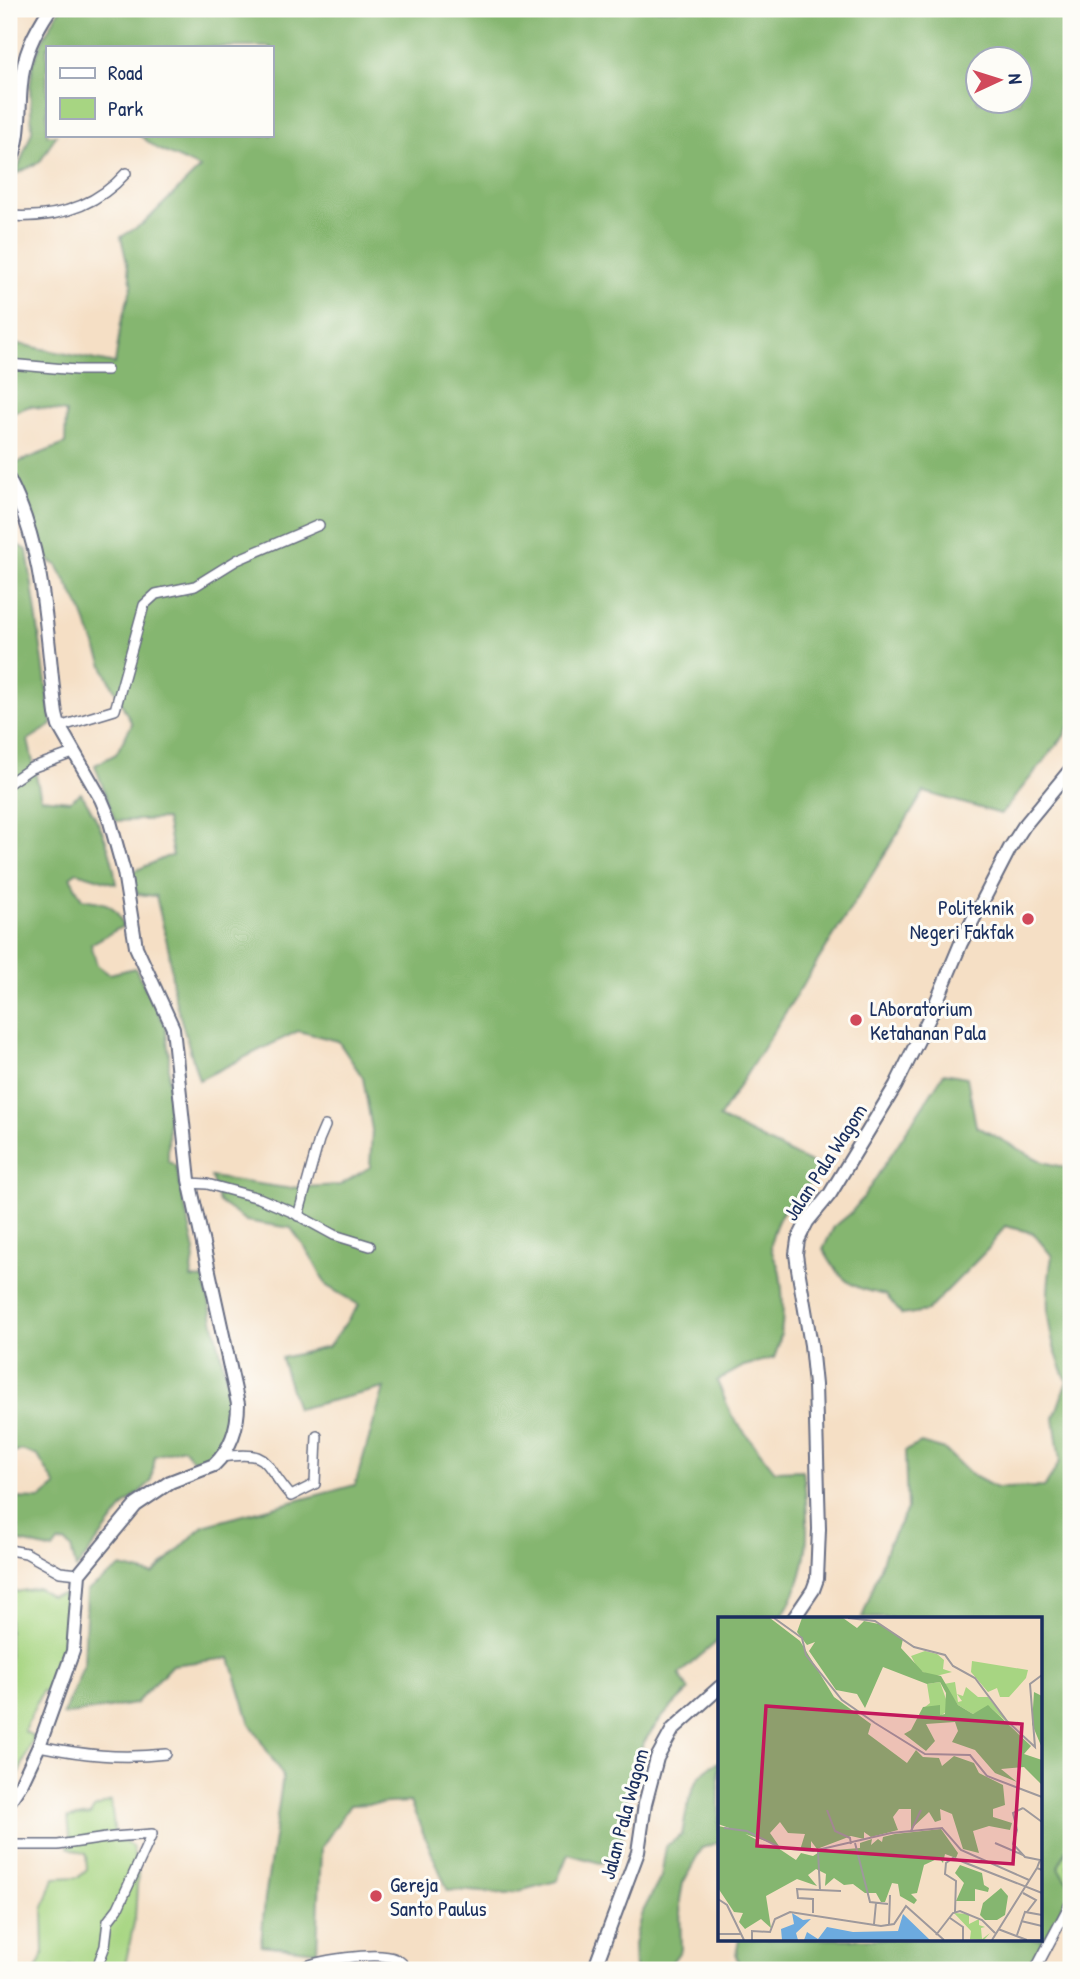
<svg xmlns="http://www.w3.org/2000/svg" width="1080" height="1979" font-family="'Patrick Hand',sans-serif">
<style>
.green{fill:#a7d582;stroke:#618270;stroke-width:2}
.forest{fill:#85b670;stroke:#507267;stroke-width:2;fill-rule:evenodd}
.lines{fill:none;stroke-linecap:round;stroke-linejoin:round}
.minor-casing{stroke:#676d82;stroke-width:12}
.secondary-casing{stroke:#676d82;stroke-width:16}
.minor{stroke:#fff;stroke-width:9}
.secondary{stroke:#fff;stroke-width:12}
.poi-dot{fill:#d1495b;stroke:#fdfcf7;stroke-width:2.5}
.labels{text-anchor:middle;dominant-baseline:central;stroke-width:6;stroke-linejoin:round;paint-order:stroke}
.poi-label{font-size:21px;fill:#1b2f5e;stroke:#fdfcf7;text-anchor:start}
.street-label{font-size:21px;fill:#1b2f5e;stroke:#fdfcf7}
.inset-road{fill:none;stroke:#9e999c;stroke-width:2}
.view{fill:#c2185b;fill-opacity:0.15;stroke:#c2185b;stroke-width:3.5}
.inset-edge{fill:none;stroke:#1b2f5e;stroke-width:3.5}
</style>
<rect width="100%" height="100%" fill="#fdfcf7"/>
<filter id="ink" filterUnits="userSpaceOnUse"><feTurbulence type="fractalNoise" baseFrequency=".0143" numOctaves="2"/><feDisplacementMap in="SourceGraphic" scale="14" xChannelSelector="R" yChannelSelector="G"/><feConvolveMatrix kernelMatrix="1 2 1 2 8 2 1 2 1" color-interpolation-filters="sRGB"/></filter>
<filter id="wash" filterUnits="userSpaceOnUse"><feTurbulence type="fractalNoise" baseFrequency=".00686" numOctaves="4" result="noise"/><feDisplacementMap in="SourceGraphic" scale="28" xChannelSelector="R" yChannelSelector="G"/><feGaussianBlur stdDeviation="1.57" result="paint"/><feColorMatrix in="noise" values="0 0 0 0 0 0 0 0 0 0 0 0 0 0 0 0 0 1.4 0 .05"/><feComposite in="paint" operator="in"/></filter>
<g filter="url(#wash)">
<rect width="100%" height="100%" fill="#f5dfc5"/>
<!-- green -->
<path class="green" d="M9,1584L16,1592L37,1588L50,1596L74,1593L69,1649L53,1694L42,1691L24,1731L34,1737L12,1790L9,1793Z
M111,1801L115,1837L132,1846L138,1872L135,1918L124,1970H85L69,1965L67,1970H36L44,1952L43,1910L54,1878L79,1877L87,1870L86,1854L68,1847L70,1836L68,1818L90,1815L94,1808Z
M1071,1842V1858L1067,1866L1071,1880L1067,1881L1058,1867Z"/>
<!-- forest -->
<path class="forest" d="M60,9H1071V722L1064,736L1001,814L924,792L719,1118L827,1171C816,1180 802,1188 793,1198C782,1210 771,1231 771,1247C772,1256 779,1264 780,1273C784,1300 785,1333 774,1358L744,1366L717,1381L732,1416L775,1471L803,1470C810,1525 812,1570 781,1618H720L719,1640L679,1674L689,1690C664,1713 638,1741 631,1775C626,1802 625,1830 619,1857L600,1863L568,1854L557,1881L508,1894L456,1890L448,1891L410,1802L350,1805L321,1848L317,1951L261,1945L265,1898L283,1776L250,1724L230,1658L172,1665L135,1704L63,1715L84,1665L87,1591L121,1567L153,1575L203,1526L355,1485L384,1388L297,1409L281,1358L328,1347L359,1305L327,1286L310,1255L291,1228L246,1221L219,1202L211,1177L286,1188L340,1185L370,1167L372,1130L363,1078L338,1041L298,1031L199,1080L174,996L169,951L156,896L137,894L130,873L166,857L173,856L166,819L115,821L95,765L116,754L132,724L106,673L81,609L57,565L49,561L38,549L28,506L11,465L65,444L66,412L30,406L9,414V342L115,364L121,323L132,285L121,237L144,223L200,168L158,149L139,135H271V47H47V135H56L40,162L16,174L32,131L30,87L33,64L43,39ZM978,60H1020V102H978Z
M9,40L18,60L9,148Z
M9,544H16L27,550L52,725L28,740L41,798L70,801L81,793C99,821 113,850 116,884L77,872L70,877L82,899C106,903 115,902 123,926L91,944L97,965L109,974L135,968L165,1025L169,1054L168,1161L176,1166L195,1251L191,1278L204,1279L233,1408C230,1433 219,1453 194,1461L183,1448L155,1456L151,1482L125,1505L76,1569L71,1548L65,1542L58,1543L53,1550L17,1541L14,1498L40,1499L56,1486L38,1456L22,1450L9,1455Z
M944,1073L967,1077L976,1126L1043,1162L1071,1169V1842L1058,1867L1071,1887V1890L1027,1970H742L736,1956L739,1939H1040V1618H862L888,1545L907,1510L905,1451L921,1443L945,1450L970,1474L996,1488L1045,1487L1060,1461L1054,1418L1067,1381C1046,1336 1044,1305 1052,1256L1033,1233L1005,1226L988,1249L927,1311L902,1315L886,1295C850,1288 841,1282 823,1249L834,1227L850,1214L863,1198Z
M719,1762V1842L702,1848L683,1883L680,1900L681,1950L666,1970H635L634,1944L641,1915L661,1877L666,1846L682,1835C687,1808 690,1773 719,1762Z"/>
</g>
<g filter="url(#ink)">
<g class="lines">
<defs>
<path id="minor" d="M9,216C55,219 95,208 126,173
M9,364L76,370H107
M59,727L115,710L144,605L156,594L195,586L237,560L319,525
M9,783L31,768L73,753
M189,1183L207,1184L259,1198L292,1212L334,1235L370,1246
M298,1216L319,1140L325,1126
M221,1457C273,1450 261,1462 291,1496L315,1484L317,1436
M9,1512L11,1522L9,1531
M9,1550L26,1553L60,1572L79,1574
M39,1746C84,1755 119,1759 166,1754
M9,1845H58L113,1837L152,1834
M96,1970L105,1946L108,1921L118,1908L152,1834
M298,1970C314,1960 378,1951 396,1959C401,1961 405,1966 408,1970
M1035,1970L1071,1902"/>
<path id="secondary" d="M9,165C22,138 18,114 21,85C23,55 34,33 50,9
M9,480C46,551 46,635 56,714L59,726L101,799L109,818L124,872L136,947L173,1028L189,1180L238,1404C238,1426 231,1449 214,1465L170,1482L136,1505L79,1574L73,1651L39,1746L22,1782L9,1802
M794,1618L813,1590L817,1579L819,1529L815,1385L811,1345L798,1269L796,1254L798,1240L807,1222L830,1194L896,1085L933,1010L961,943L1010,848L1024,826L1071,769
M594,1970L638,1852L645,1804L657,1758L673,1729L720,1687"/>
</defs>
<!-- minor casing -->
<use href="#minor" class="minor-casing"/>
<!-- secondary casing -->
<use href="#secondary" class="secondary-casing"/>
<!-- minor -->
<use href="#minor" class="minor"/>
<!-- secondary -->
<use href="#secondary" class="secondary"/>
</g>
</g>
<!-- markers -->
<g class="poi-dot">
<circle cx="1028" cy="919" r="7"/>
<circle cx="856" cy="1020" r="7"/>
<circle cx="376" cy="1896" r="7"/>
</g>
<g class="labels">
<!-- poi labels -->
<g class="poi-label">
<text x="1014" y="907" text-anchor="end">Politeknik<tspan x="1014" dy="24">Negeri Fakfak</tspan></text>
<text x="870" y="1008">LAboratorium<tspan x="870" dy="24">Ketahanan Pala</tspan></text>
<text x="390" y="1884">Gereja<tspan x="390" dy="24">Santo Paulus</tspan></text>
</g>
<!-- street labels -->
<g class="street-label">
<text transform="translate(825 1162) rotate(-57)">Jalan Pala Wagom</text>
<text transform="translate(624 1814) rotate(-75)">Jalan Pala Wagom</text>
</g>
</g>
<!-- overview -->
<g transform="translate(718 1617)">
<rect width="324" height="324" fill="#f5dfc5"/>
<path d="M207,34L219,37L226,43L225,52L234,55L214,60L200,52L193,39ZM254,44L310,53L308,61L291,80H282L279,71L270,75L253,55ZM222,65L229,85L228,95L222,99L221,94L207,90L212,86L209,67ZM237,65L240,85L244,84L239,77L245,79L248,70L260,80H270L292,108L272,90L255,97L240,88L226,67ZM236,296L251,297V307L261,302V308L267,310L263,311L264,322L272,316L266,323L252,322L253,314Z" fill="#a7d582"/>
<path d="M0,1H52L82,24L116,80L153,107L150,117L189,146L198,133L205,140L221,141L224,149L236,139L256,146L261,156L285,168L287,188L275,192V200L294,206L292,213L271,209L255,214L261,236L245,232L234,197L222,192L223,203L217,205L211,195L193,212V192H181L175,200L180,213L153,220L146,215V222L133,219L99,232L93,224V233H82L87,217L70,216L62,205L52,216L61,229L0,207ZM84,1H125L139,11L146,4L161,7L185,22L183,31L205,55L223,59L240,88L255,97L270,88L313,129L306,137L324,143V168L306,150L283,152L299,165L277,156L257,133L234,125L240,114L237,105L208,107L217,124L208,134L186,117L193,113L205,90L222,88V98L227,97L228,76L222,65L209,67L165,50L147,91L139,77L118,73L91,34L97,25L89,28L79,15ZM316,75L324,79V131L314,107ZM0,209L20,213L41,224L40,229H57L78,243L83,236L95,239L103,234L142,231V226L154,222L153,228L160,222L164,225L165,220L177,217L223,212L240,236L238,241L227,237L225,246L221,241L206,248L199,276L193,277L199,283L196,287L182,279L180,267L174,266L167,285H163L158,276H147L135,267L126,268L116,261L107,269L108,257L98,252L90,258L99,269L79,262L48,279L53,311L43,302L27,312L21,305L25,296L16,295L0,271ZM242,248L264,256L266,268L271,271L270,275L257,272V284H238L246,266L237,256ZM283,271L290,279L287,298L279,303H267L262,298L265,286Z" fill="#85b670"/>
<path d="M74,296L85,303L93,302L78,316L80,323H64L63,312L76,307ZM185,297L212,323H86L89,315L100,322L109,310L135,315L180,314Z" fill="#6caadf"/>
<path class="inset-road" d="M56,1L84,21L88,38L124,83L157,106L207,137L252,138L269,159L324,180M130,1L157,4L196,30L227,38L235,49L257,61L289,104L317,130L312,67L324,58M305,191L295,196L299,213L295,227L307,240L322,243L319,251M305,191L324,205M109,193L117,214L132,221L133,227M6,211L29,214L63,231L95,234L173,216L224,211L243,233L311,263M193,214L203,193M137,226L152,285L170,287M277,226L305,238M100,233L102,274M305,276L318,283L309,295M0,282L9,288L26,323M237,295L238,264L227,257L228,246L235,241L324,276M95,296V282L80,281L79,272L123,274M232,301L245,310V323M303,304L324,309M156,307L158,286M171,307L172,278M280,312L309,323M0,317H23M218,318L235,296L242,294L264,303L277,316M299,318L307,295L324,298M34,323V314L52,315L57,302L72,295L163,309L176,307L188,289L226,323M274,323L319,251L324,253"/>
<path class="view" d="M48,89L304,107L295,247L39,229Z"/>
<rect width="324" height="324" class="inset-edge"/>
</g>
<!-- margin -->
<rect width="1080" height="1979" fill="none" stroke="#fdfcf7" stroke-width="35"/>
<!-- legend -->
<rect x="46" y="46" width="228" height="91" fill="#fdfcf7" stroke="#a3aaba" stroke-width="2"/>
<rect x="60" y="68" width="35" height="10" fill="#ffffff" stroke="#a3aaba" stroke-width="2"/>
<text x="108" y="80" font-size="21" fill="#1b2f5e">Road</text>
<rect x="60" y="98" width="35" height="21" fill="#a7d582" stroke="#a3aaba" stroke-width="2"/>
<text x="108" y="116" font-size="21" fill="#1b2f5e">Park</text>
<!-- north arrow -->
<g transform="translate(999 80) rotate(86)"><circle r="33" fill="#fdfcf7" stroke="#a3aaba" stroke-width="2"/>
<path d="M0-5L12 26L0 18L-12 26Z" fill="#d1495b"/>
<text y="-10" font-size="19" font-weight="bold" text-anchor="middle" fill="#1b2f5e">N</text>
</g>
</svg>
